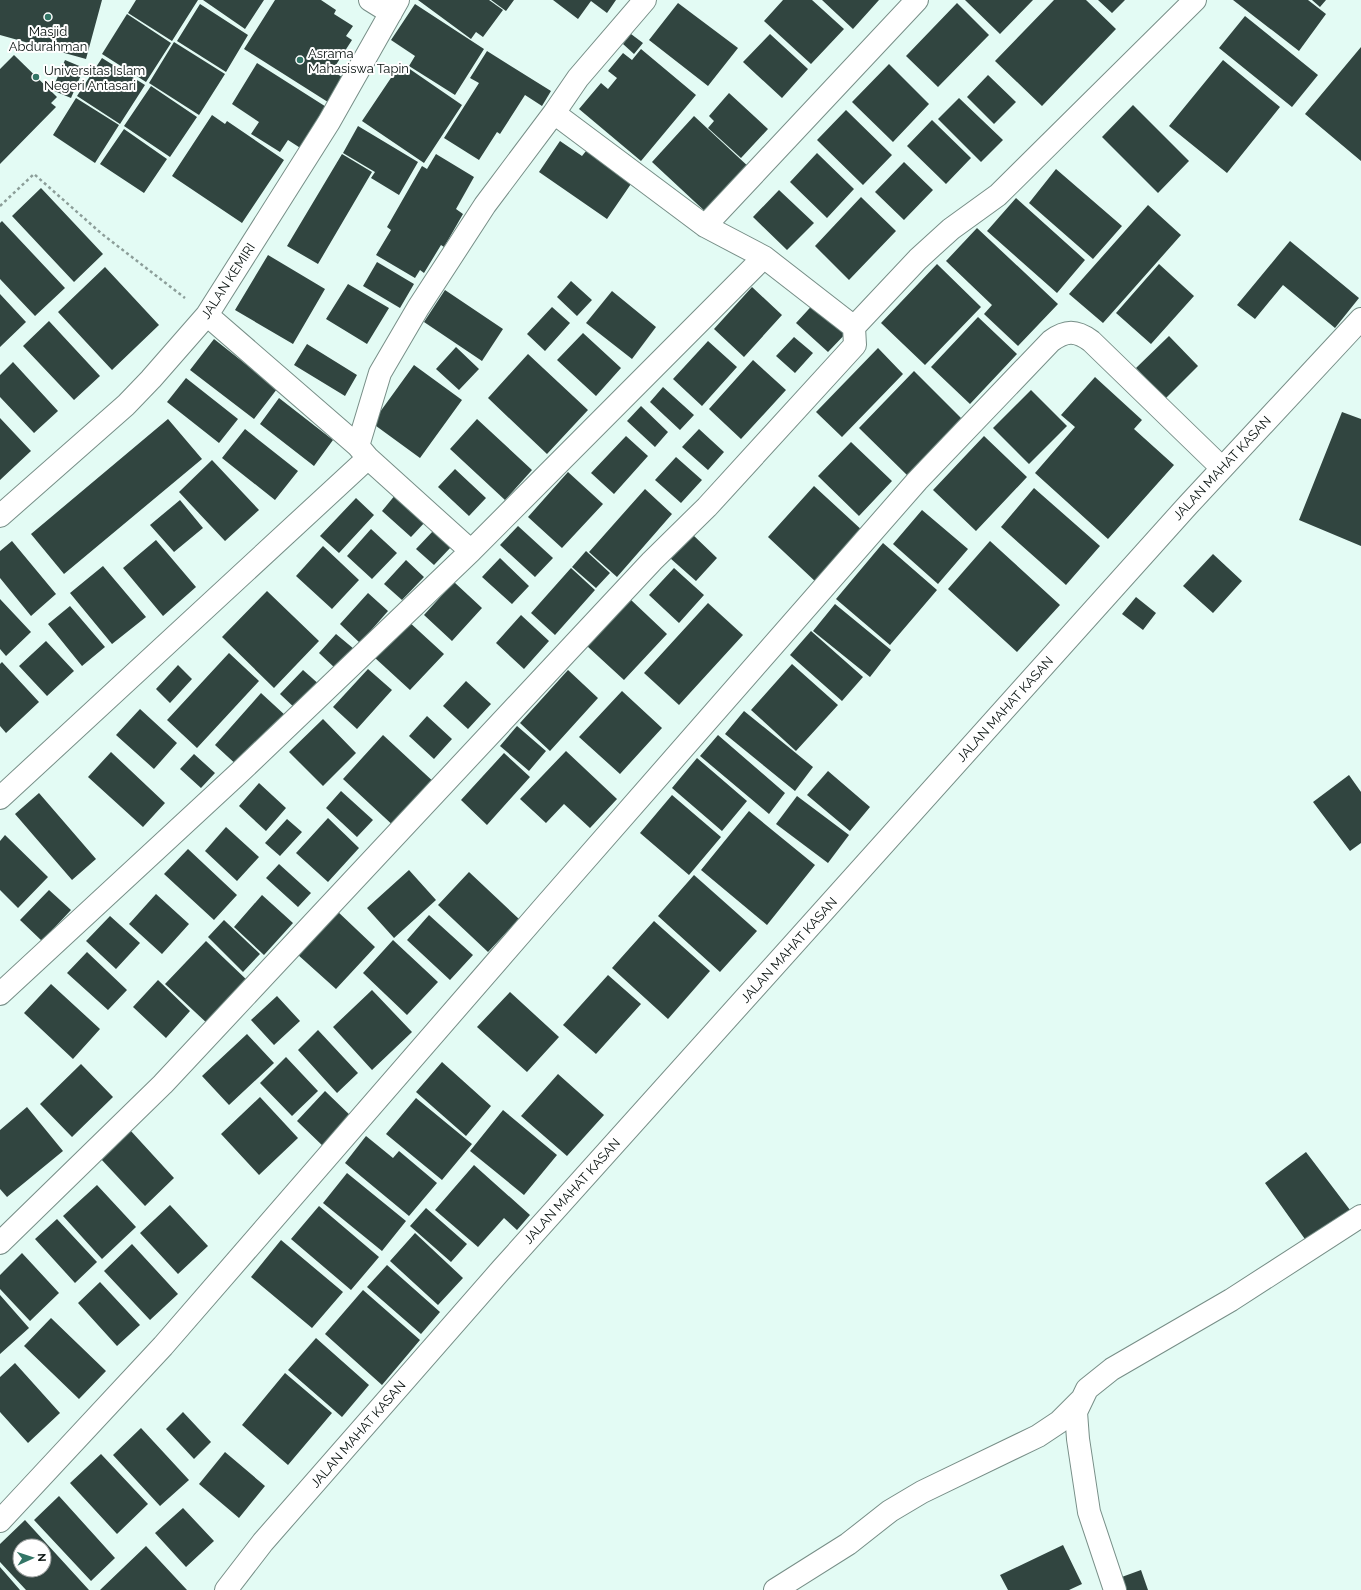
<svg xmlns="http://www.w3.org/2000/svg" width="1361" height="1590" font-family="Raleway,sans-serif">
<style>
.building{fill:#314540;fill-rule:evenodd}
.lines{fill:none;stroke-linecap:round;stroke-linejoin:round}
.minor-casing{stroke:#778e87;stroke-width:24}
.path{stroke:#8c9e99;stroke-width:2.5;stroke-dasharray:3 3;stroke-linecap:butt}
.minor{stroke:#fff;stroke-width:22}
.poi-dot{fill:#337566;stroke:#fff;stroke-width:1.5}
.labels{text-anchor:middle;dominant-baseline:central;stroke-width:4;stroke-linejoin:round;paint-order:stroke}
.poi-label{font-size:13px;fill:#08110f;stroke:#fff;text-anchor:start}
.street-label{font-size:13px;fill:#08110f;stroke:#fff}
</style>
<rect width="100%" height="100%" fill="#e3fbf4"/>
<!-- building -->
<path class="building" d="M0,0H102L86,59L0,35Z
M136,0H198L172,41L128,13Z
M203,0H264L245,29Z
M275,0H321L336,10L334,14L353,26L346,36L352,40L332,71L347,80L331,104L244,49Z
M418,0H489L503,10L483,37L476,32L471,39Z
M491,0H514L506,11Z
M553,0H616L607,13L591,1L578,19Z
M783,0H812L844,29L811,64L764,21Z
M822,0H879L853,29Z
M965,0H1033L1000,34Z
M1054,0H1086L1116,29L1042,106L995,61Z
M1098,0H1125L1112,13Z
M1233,0H1308L1326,14L1299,51Z
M1312,0H1326L1320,7Z
M678,3L738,48L708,86L649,40Z
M957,3L989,35L938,87L906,56Z
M200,4L248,35L226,72L177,41Z
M415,4L484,49L455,95L409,66L415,56L391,40Z
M127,14L171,43L146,82L102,54Z
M1245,16L1318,75L1292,107L1219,48Z
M631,34L643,43L634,54L623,44Z
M770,34L808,69L782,98L743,62Z
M174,42L225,74L199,115L149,83Z
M1361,47V161L1305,114Z
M641,49L696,95L641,161L579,109L601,83L608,89L617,78L608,71L623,53L632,60Z
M487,51L551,91L542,106L525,95L500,134L497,132L479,160L444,138L479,83L470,78Z
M14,55L57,97L51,103L56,107L0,164V69Z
M102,58L145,85L120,124L77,96Z
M65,60L84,68L71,98L52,90Z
M1223,60L1280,107L1227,173L1169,126Z
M257,63L331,110L305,151L288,140L280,152L251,134L259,122L232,104Z
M401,63L462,105L424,163L362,121Z
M889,64L929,104L893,142L852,102Z
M988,75L1016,102L994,124L967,97Z
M151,86L197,117L170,157L124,126Z
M729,93L768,129L741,158L708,128L714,121L709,116Z
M76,98L119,125L95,163L53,135Z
M959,98L1003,140L981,162L938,119Z
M1133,105L1189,161L1158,193L1102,137Z
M846,110L892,155L863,185L817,140Z
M212,115L225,124L227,121L284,160L242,223L172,176Z
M694,116L751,169L709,215L652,162Z
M932,120L971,158L946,184L907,146Z
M358,126L418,162L399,195L371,178L375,172L343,153Z
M124,129L167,159L144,193L100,164Z
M560,141L582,156L590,146L635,178L607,219L539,172Z
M817,153L854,189L827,218L790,182Z
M342,154L372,172L318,264L287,246Z
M436,154L474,177L456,209L463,214L444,247L441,245L424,273L420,270L415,278L376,255L391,230L387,227L422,166L427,169Z
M904,162L933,190L904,220L875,192Z
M1056,169L1122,226L1093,259L1029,203Z
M41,188L103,254L74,282L12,216Z
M779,190L814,223L787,250L753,217Z
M861,197L896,231L849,280L815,246Z
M1016,198L1085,260L1057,293L987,231Z
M1148,205L1181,235L1103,323L1069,294Z
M2,221L65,288L35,316L0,279V223Z
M977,228L1058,304L1018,346L984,314L992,305L946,261Z
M1290,241L1359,298L1335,328L1283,285L1255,319L1237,305Z
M268,255L325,289L293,344L235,310Z
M377,262L414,284L400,308L363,286Z
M937,264L981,307L925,365L881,323Z
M1159,264L1194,296L1151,344L1116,313Z
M105,267L159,325L112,370L58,312Z
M571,281L592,300L577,316L557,297Z
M348,284L389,308L367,344L326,319Z
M752,287L782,315L744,357L714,329Z
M445,290L503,329L482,361L424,322Z
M612,291L656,327L632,359L586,323Z
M0,294L26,322L0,347Z
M818,299L850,329L828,352L796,323Z
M552,307L570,323L545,351L527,334Z
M978,317L1017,354L970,404L931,367Z
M49,321L100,376L74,400L23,346Z
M583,333L621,368L596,396L557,360Z
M1169,336L1198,366L1165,399L1136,368Z
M794,337L813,353L795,373L776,356Z
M214,339L277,389L254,419L190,370Z
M708,341L737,367L702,406L673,379Z
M307,344L357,375L345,396L294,365Z
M456,347L479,369L459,390L436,369Z
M878,348L903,374L842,437L816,412Z
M528,354L588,410L547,454L488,398Z
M753,360L786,390L741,439L709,409Z
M13,362L58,411L34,433L0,397V375Z
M414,365L462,400L420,458L372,423Z
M914,371L963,420L909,477L859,428Z
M1095,377L1142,420L1134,429L1174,465L1108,539L1035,473L1075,427L1061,415Z
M186,378L238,419L219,443L167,402Z
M663,387L694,415L680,430L650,402Z
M1031,390L1067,426L1029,464L993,428Z
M279,398L333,440L314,466L260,424Z
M641,406L668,432L655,447L627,421Z
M1342,412L1361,419V546L1299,520Z
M0,418L31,451L0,480Z
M168,419L202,459L64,574L31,534Z
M477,419L532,470L505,500L450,449Z
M245,429L298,471L275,500L222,458Z
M699,429L724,452L708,470L682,447Z
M626,436L648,456L614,494L591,473Z
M984,436L1027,477L976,531L933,490Z
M851,442L892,481L859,516L818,476Z
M676,457L702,480L681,503L655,480Z
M212,460L259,510L225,541L179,492Z
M455,469L486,498L469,516L438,487Z
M568,472L603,504L562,548L528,517Z
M814,486L864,532L817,583L768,537Z
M1034,488L1100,546L1066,585L1001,527Z
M645,489L672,514L617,577L589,552Z
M396,494L426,521L411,537L382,511Z
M356,498L374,515L339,553L320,536Z
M180,500L203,528L174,552L150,525Z
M922,510L968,549L938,584L893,544Z
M518,526L553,558L535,577L500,545Z
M371,529L397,553L372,579L347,556Z
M433,531L451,547L434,565L416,549Z
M692,534L717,558L696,581L670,558Z
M156,540L196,587L163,616L123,568Z
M12,541L56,594L31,616L0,578V551Z
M990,541L1060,605L1017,652L948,589Z
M883,543L937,590L890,645L836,599Z
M323,546L359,580L332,609L296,576Z
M586,551L610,573L596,588L572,567Z
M1213,554L1242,581L1213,613L1183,586Z
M500,558L529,586L512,604L482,577Z
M406,560L424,577L402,600L384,584Z
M103,566L146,617L112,644L70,593Z
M571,568L595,590L555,635L531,613Z
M674,568L704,595L679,623L649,595Z
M454,582L482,608L452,641L424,615Z
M267,591L319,641L274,688L222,637Z
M368,593L388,611L360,643L340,624Z
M1136,597L1156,613L1143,630L1122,614Z
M0,599L31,632L6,656L0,649Z
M630,599L667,634L624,680L587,646Z
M708,603L743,635L679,705L644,673Z
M835,604L891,650L870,677L813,631Z
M70,606L105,647L82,666L48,624Z
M521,615L549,641L524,669L496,643Z
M407,620L444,654L410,690L374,657Z
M811,631L863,677L842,701L790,655Z
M336,634L354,649L336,669L319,653Z
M46,641L74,671L47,696L19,666Z
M229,653L259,681L197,748L167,720Z
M2,662L39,702L6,733L0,726V664Z
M792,664L838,705L796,751L751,710Z
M178,665L192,679L170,703L156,689Z
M368,669L392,690L357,729L333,707Z
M303,670L321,686L298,711L280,694Z
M568,670L598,698L550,751L520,723Z
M466,681L491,704L468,729L443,706Z
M622,691L662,728L620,774L579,737Z
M261,693L286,716L239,767L215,745Z
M140,709L177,743L154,769L116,735Z
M744,711L813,767L795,791L725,734Z
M427,716L452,739L434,759L409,736Z
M323,719L356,753L323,786L289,752Z
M517,726L546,751L529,771L500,746Z
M383,735L437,785L397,829L343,779Z
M718,735L785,793L769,814L700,756Z
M566,751L617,799L590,828L564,804L546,823L520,799Z
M111,752L165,803L143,827L88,777Z
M504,753L530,777L487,825L461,800Z
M194,754L215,773L201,788L180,769Z
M697,758L747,801L722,831L672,788Z
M828,771L870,807L850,831L807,795Z
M1349,775L1361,792V843L1350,851L1313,802Z
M259,783L286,808L266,831L239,806Z
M341,791L373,820L357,837L326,808Z
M39,793L96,859L72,880L15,814Z
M672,795L721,837L689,875L640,833Z
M797,796L849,835L828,863L776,824Z
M749,811L815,865L767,925L701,870Z
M328,818L359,848L328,882L296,853Z
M287,819L302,832L280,856L265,843Z
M226,827L259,857L237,881L205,851Z
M5,835L48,877L18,908L0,890V841Z
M188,849L237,895L214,920L164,874Z
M279,864L311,893L298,907L266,878Z
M409,870L436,900L394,938L367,908Z
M469,872L519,919L488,952L438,905Z
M694,875L757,931L720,972L658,916Z
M49,890L71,910L42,941L20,920Z
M156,894L189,924L162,954L129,924Z
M262,895L293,923L264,955L234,927Z
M336,910L375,947L336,989L297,954Z
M429,915L473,955L450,980L407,940Z
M110,916L140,943L116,969L86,941Z
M224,920L260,954L243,972L208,937Z
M654,921L710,971L668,1019L612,968Z
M393,940L438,982L407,1015L363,973Z
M206,941L249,982L209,1025L165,984Z
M87,952L127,990L108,1010L67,973Z
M608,975L641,1004L596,1054L563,1025Z
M158,980L190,1011L166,1038L133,1007Z
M51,984L100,1029L73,1059L24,1013Z
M372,990L412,1032L372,1070L333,1027Z
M510,992L559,1037L527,1072L477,1027Z
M277,996L300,1021L274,1045L251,1020Z
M318,1030L358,1073L337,1093L298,1050Z
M247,1034L274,1063L229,1105L202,1076Z
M286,1057L318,1091L292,1116L260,1083Z
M442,1062L491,1106L466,1136L416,1092Z
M81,1064L113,1097L72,1137L40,1104Z
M558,1074L604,1115L567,1156L521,1116Z
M325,1091L354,1119L326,1149L297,1121Z
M260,1097L298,1138L259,1175L221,1134Z
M416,1098L472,1144L442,1180L386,1134Z
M27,1107L63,1151L7,1197L0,1189V1130Z
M503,1110L557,1155L524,1195L470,1151Z
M130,1130L174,1178L145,1206L100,1158Z
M366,1136L393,1158L399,1151L437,1183L409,1216L345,1163Z
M1306,1152L1350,1210L1307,1242L1265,1183Z
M474,1165L530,1215L517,1230L504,1218L478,1247L435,1210Z
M347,1173L406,1221L382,1251L323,1203Z
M97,1185L136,1227L102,1259L63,1216Z
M170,1205L208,1246L178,1274L140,1233Z
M319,1206L379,1257L351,1290L291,1239Z
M426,1208L467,1244L451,1262L410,1226Z
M57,1219L97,1262L75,1283L35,1239Z
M415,1233L463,1278L438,1305L390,1261Z
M281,1240L343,1292L312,1328L251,1277Z
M132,1244L178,1294L150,1320L104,1271Z
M22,1253L59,1293L30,1321L0,1289V1275Z
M387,1265L440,1312L421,1334L367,1287Z
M100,1282L140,1325L117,1346L78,1303Z
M363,1290L420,1340L382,1385L325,1334Z
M0,1295L29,1328L0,1354Z
M51,1318L106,1371L79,1399L24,1346Z
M316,1338L369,1385L342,1417L288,1370Z
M15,1363L60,1413L28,1443L0,1412V1377Z
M285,1373L332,1413L288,1465L242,1425Z
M183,1412L211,1442L194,1459L166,1429Z
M141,1428L189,1480L160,1506L113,1455Z
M225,1452L265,1486L239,1518L199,1484Z
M101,1454L148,1504L117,1534L70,1483Z
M59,1496L115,1558L91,1581L34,1520Z
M183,1508L214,1541L186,1567L155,1533Z
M25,1520L89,1590H26L0,1562V1544ZM20,1546H44V1570H20Z
M1063,1545L1082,1584L1069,1590H1008L1000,1575Z
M146,1546L187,1590H100Z
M0,1567L20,1590H0Z
M1141,1570L1148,1590H1123L1119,1578Z"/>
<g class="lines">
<defs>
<path id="minor" d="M370,0L391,13
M705,226L917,0
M207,315L358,446L368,458L471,551
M854,327L918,259L951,229L998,195L1195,0
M358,446L380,373L418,308L485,205L554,113L578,78L645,0
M0,516L126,405L151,379L207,315L329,122L398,0
M0,798L368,458
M0,994L240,772L471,551L764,257
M0,1243L163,1084L652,561L707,507L855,345L854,327L764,257L705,226L554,113
M0,1521L163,1346L544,907L917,481L1051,341C1066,330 1076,330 1091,341L1222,468
M226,1590L263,1542L502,1269L1188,505L1361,319
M775,1590L848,1544L890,1511L922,1492L1038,1436L1059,1422L1081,1400
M1115,1590L1089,1512L1078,1439L1076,1412L1087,1389L1112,1369L1231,1300L1361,1216"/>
</defs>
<!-- minor casing -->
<use href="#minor" class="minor-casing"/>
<!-- path -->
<path class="path" d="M0,206L34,174L102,234L185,298"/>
<!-- minor -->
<use href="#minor" class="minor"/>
</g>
<!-- markers -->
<g class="poi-dot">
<circle cx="48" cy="17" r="4"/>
<circle cx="300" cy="60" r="4"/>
<circle cx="36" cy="77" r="4"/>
</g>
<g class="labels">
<!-- poi labels -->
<g class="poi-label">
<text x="48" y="31" text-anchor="middle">Masjid<tspan x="48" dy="15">Abdurahman</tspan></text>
<text x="308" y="53">Asrama<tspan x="308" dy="15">Mahasiswa Tapin</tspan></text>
<text x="44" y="70">Universitas Islam<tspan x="44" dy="15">Negeri Antasari</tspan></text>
</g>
<!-- street labels -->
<g class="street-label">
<text transform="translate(228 281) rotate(-57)">JALAN KEMIRI</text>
<text transform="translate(1222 468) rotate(-47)">JALAN MAHAT KASAN</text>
<text transform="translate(1005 709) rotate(-48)">JALAN MAHAT KASAN</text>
<text transform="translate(789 950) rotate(-48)">JALAN MAHAT KASAN</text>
<text transform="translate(572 1191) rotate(-48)">JALAN MAHAT KASAN</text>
<text transform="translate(358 1434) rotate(-49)">JALAN MAHAT KASAN</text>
</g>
</g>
<!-- north arrow -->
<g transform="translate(32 1558) rotate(87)"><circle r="19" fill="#ffffff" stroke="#9ca09f"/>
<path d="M0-3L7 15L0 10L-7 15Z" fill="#337566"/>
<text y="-6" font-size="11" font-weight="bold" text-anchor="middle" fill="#08110f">N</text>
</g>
</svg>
